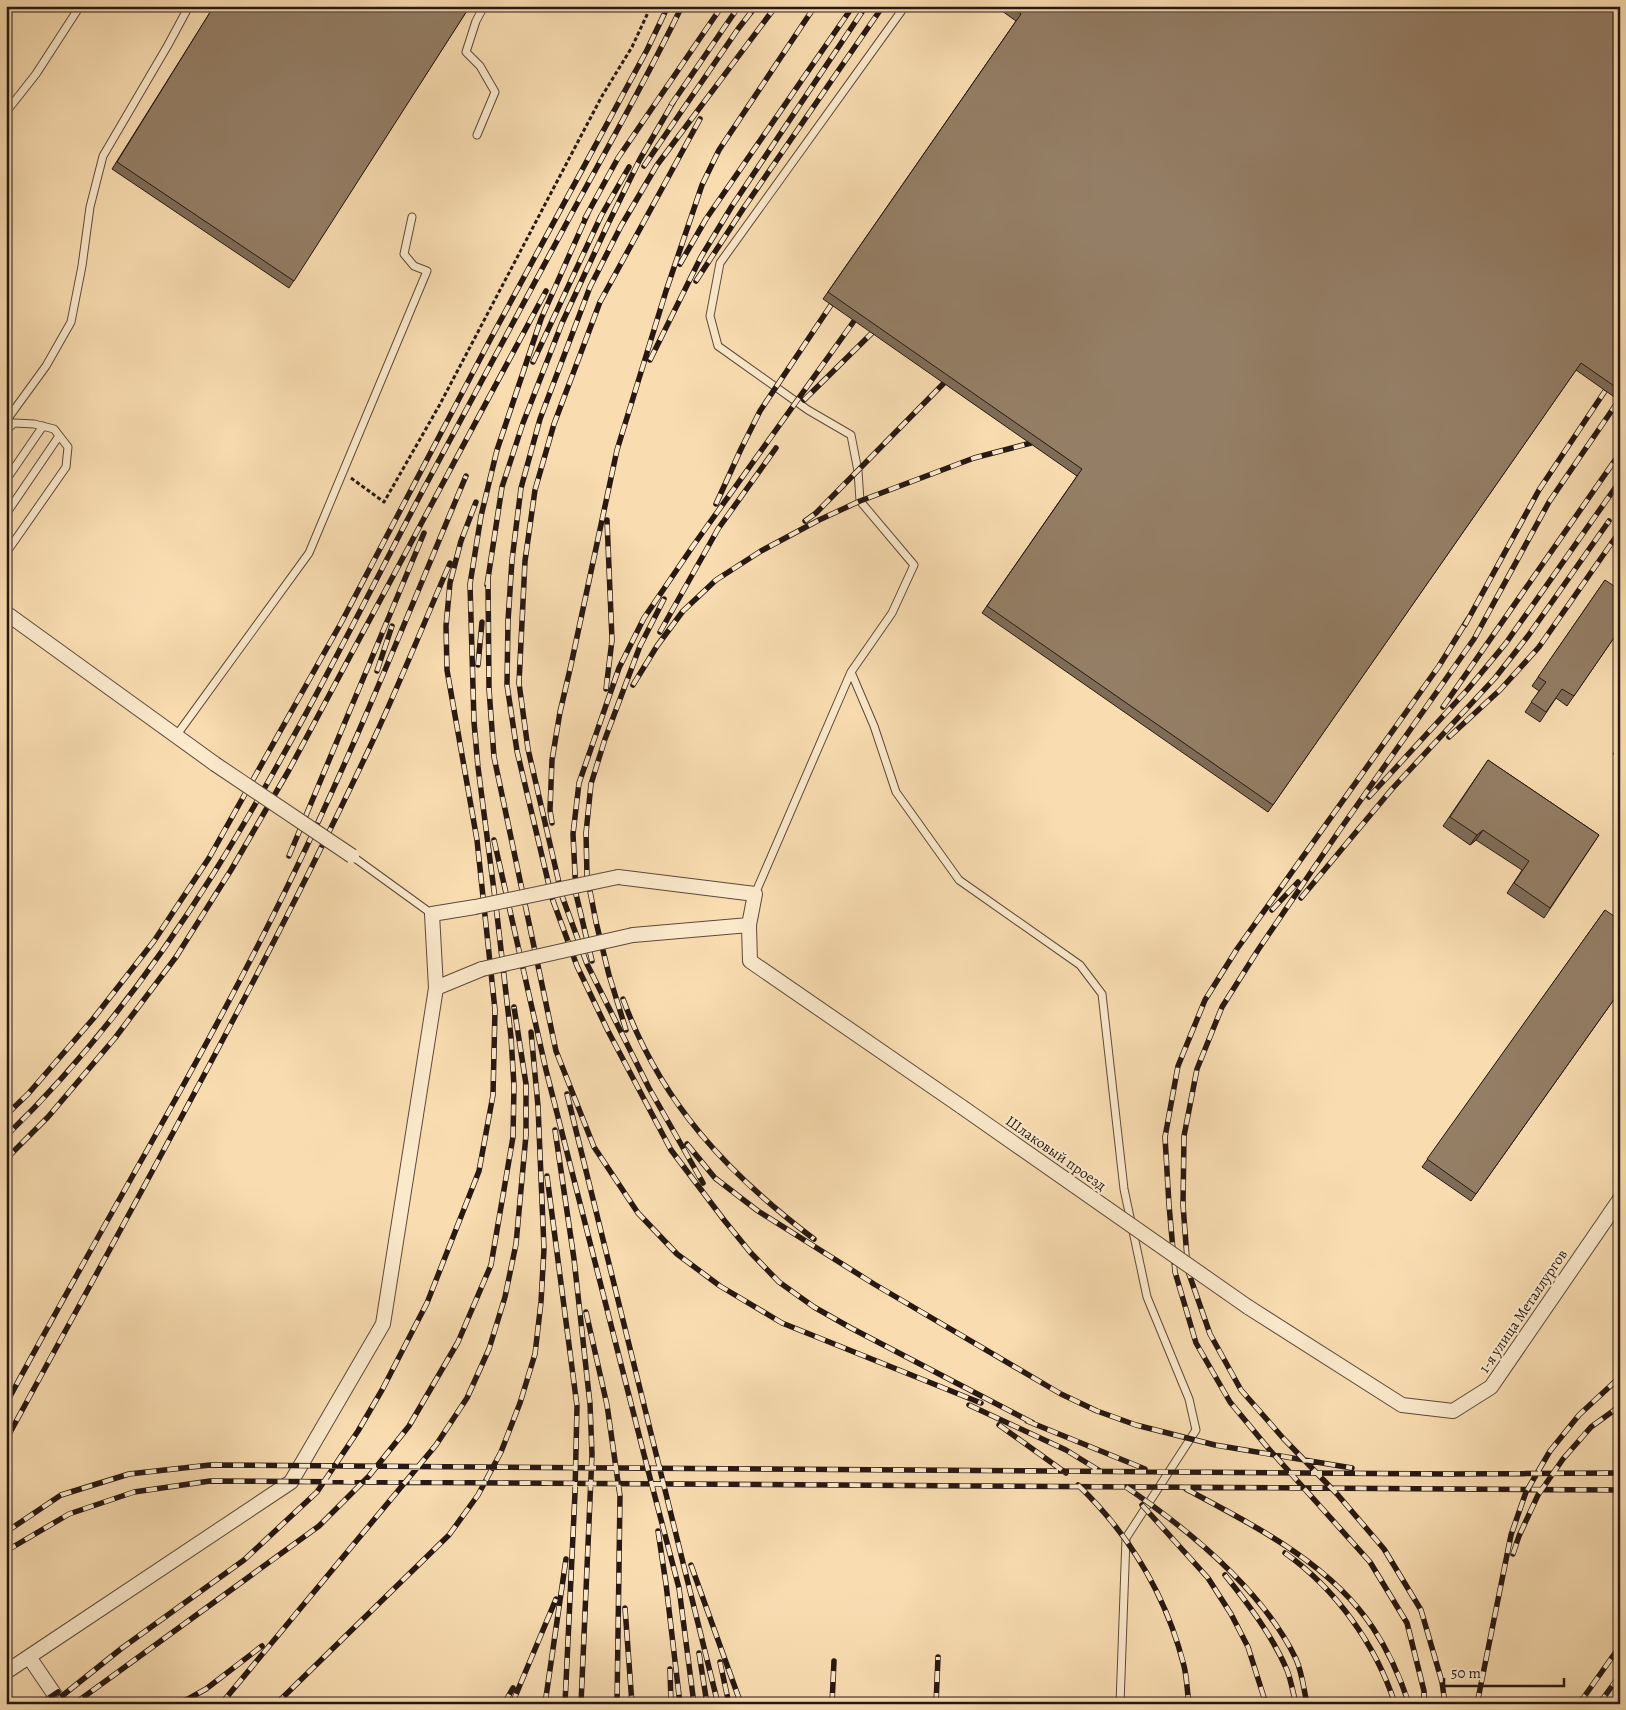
<svg xmlns="http://www.w3.org/2000/svg" width="1626" height="1710" font-family="Alegreya,serif">
<style>
.lines{fill:none;stroke-linecap:round;stroke-linejoin:round}
.service-casing{stroke:#5c493a;stroke-width:9}
.minor-casing{stroke:#5c493a;stroke-width:16}
.path{stroke:#271813;stroke-width:3;stroke-dasharray:4 2.5;stroke-linecap:butt}
.service{stroke:#fbe9cc;stroke-width:7}
.minor{stroke:#fbe9cc;stroke-width:14}
.rail-casing{stroke:#271813;stroke-width:5.5}
.rail{stroke:#fbe9cc;stroke-width:4;stroke-dasharray:11;stroke-linecap:butt}
.minor-bridge-casing{stroke:#5c493a;stroke-width:16;stroke-linecap:butt}
.minor-bridge{stroke:#fbe9cc;stroke-width:14}
.wall{fill:#7f6c57;stroke:#271813}
.shaded-wall{fill:#685847;stroke:#271813}
.building{fill:#947e65;stroke:#271813}
.labels{text-anchor:middle;dominant-baseline:central;stroke-width:4;stroke-linejoin:round;paint-order:stroke}
.street-label{font-size:15px;fill:#271813;stroke:#fbe9cc}
</style>
<rect width="100%" height="100%" fill="#f9ddb1"/>
<filter id="stains"><feTurbulence type="fractalNoise" baseFrequency=".004" numOctaves="4"/><feColorMatrix values="0 0 0 0 .2 0 0 0 0 .09 0 0 0 0 .02 0 0 0 .5 -.17"/></filter>
<radialGradient id="worn" r=".72"><stop offset=".6" stop-color="#630" stop-opacity="0"/><stop offset="1" stop-color="#630" stop-opacity=".3"/></radialGradient>
<g class="lines">
<defs>
<path id="service" d="M6,112L36,74L80,6
M477,135L495,92L480,66L466,52L476,21L484,6
M6,421L46,366L71,322L82,266L90,207L103,156L168,45L189,6
M6,430L14,423L34,424L54,429L68,447L66,467L6,553
M6,480L43,426
M6,514L59,436
M851,672L892,613L914,565L860,501L858,471L851,435L808,410L718,346L710,316L720,263L905,6
M176,736L309,553L427,271L414,266L404,254L412,217
M352,856L432,914
M755,894L851,672L874,726L896,792L959,880L1080,965L1102,994L1124,1189L1147,1297L1189,1399L1196,1430L1126,1538L1120,1704"/>
<path id="minor" d="M6,613L215,764
M618,877L755,894L749,925L750,961L962,1107
M633,935L749,925
M436,988L482,969
M1248,1307L1402,1405L1453,1411L1491,1387L1620,1199
M29,1657L61,1704
M6,1672L291,1482L383,1324L436,988L432,914L475,907"/>
</defs>
<!-- service casing -->
<use href="#service" class="service-casing"/>
<!-- minor casing -->
<use href="#minor" class="minor-casing"/>
<!-- path -->
<path class="path" d="M351,478L384,502L439,406L602,96L632,47L651,6"/>
<!-- service -->
<use href="#service" class="service"/>
<!-- minor -->
<use href="#minor" class="minor"/>
<defs>
<path id="rail" d="M776,6L657,165L621,226L590,287L540,419L521,488L512,560L508,621L507,685L517,751L552,898L577,966L608,1031L671,1150L724,1220L750,1252L779,1282L814,1307L851,1328L1033,1423
M671,105L739,6
M700,119L600,302L554,424L535,490L525,561L519,683L528,749L562,896L587,964L649,1088L703,1183
M644,166L738,29L756,6
M585,218L618,158L722,6
M680,264L706,219L853,6
M696,281L743,209L883,6
M650,360L701,257L732,206L866,6
M533,362L601,216L629,167
M804,400L872,333
M716,504L741,449L760,411L831,305
M805,521L816,513L944,383
M488,578L489,689L494,757L556,1051L594,1147L638,1213L677,1254L720,1286L782,1323L981,1403
M487,585L502,487L523,423L562,323L607,226L640,159L675,99
M1465,625L1539,490L1605,391
M660,632L718,529L776,448
M478,665L482,622
M377,671L392,626
M633,685L657,646L683,611L716,580L761,551L819,520L860,501L974,458L1031,443
M606,689L612,640L607,520
M1443,707L1620,453
M1449,737L1500,690L1539,647L1620,531
M1369,797L1468,689L1506,643L1620,481
M552,823L550,810L552,760L560,712L571,665L617,450L666,291L702,185L719,150L815,6
M494,840L546,1070L649,1474L679,1588L694,1704
M289,856L424,533
M1301,898L1392,789L1495,678L1528,636L1609,521
M1272,910L1298,882
M592,961L576,894L573,834L579,783L619,668L644,618L693,546L854,321
M623,999C661,1103 727,1173 814,1239
M626,1030L609,975L596,922L587,876L586,833L591,784L605,739L640,646L664,599
M567,1094L718,1704
M6,1115L28,1094L93,1019L154,941L209,858L341,623L491,338L647,50L668,6
M555,1130L574,1259L590,1404L592,1454L581,1704
M6,1136C192,957 303,718 422,492C474,395 527,297 579,200C614,136 650,72 682,6
M687,1144L715,1178L758,1211L874,1284L1061,1394L1097,1411L1136,1425L1215,1445L1352,1468
M6,1159L48,1117L115,1038L176,957L231,870L289,770L546,291
M547,1176L577,1406L575,1493L565,1704
M586,1312L607,1405L620,1496L617,1704
M6,1404C101,1226 207,1054 294,873C357,743 410,609 466,476
M969,1405L1066,1450L1100,1471
M1027,1421L1145,1469
M999,1425L1066,1473
M6,1440C130,1211 258,984 369,749C398,688 423,625 450,563
M1078,1485C1130,1535 1166,1595 1184,1666C1187,1678 1187,1691 1189,1704
M1126,1487C1189,1530 1262,1589 1296,1659C1302,1672 1304,1690 1307,1704
M1186,1489C1253,1525 1330,1563 1373,1628C1389,1652 1400,1677 1409,1704
M1142,1505L1208,1578L1231,1614L1248,1647L1266,1704
M658,1531L666,1584L680,1704
M6,1532L61,1495L129,1474L210,1465L1449,1474L1620,1473
M6,1551L69,1514L134,1492L210,1481L1620,1490
M1285,1553C1336,1589 1376,1645 1395,1704
M1513,1554L1519,1536L1538,1495L1563,1459L1591,1427L1620,1406
M691,1565L741,1704
M1225,1575C1248,1604 1272,1635 1287,1670C1291,1680 1293,1693 1296,1704
M625,1608L632,1704
M699,1653L707,1704
M720,1662L729,1704
M670,1669L671,1704
M40,1704L58,1692
M52,1704L122,1648L244,1560L317,1492L358,1431L382,1390L427,1303L479,1171L493,1095L495,1010L477,840L447,670L446,626L450,583L461,541L476,502
M74,1704L319,1526L369,1476L409,1426L458,1342L491,1265L513,1137L514,1086L511,1037L496,906L478,767L474,722L470,584L481,516L497,450L541,319L588,213
M179,1704L206,1689L262,1646
M221,1704L436,1445L467,1398L489,1349L505,1297L516,1244L526,1135V1084L514,1007
M276,1704L449,1535L478,1495L501,1452L520,1403L535,1354L541,1302L544,1249L538,1106L531,1032
M504,1704L513,1688
M512,1704L556,1599
M545,1704L566,1559
M832,1704L834,1661
M936,1704L938,1657
M1424,1704V1691L1407,1623L1370,1562L1268,1448L1230,1402L1196,1343L1175,1272L1169,1205L1165,1137L1178,1066L1205,1000L1237,949L1439,666L1468,619
M1445,1704L1442,1682L1421,1610L1384,1549L1337,1494L1283,1438L1241,1390L1210,1334L1188,1271L1183,1205L1184,1136L1197,1069L1222,1007L1258,950L1339,831L1474,639L1549,502L1619,400
M1477,1704L1511,1535L1526,1492L1550,1451L1579,1415L1620,1377
M1579,1704L1620,1646
M1599,1704L1620,1675"/>
</defs>
<!-- rail casing -->
<use href="#rail" class="rail-casing"/>
<!-- rail -->
<use href="#rail" class="rail"/>
<defs>
<path id="minor-bridge" d="M215,764L352,856
M475,907L618,877
M482,969L633,935
M962,1107L1248,1307"/>
</defs>
<!-- minor-bridge casing -->
<use href="#minor-bridge" class="minor-bridge-casing"/>
<!-- minor-bridge -->
<use href="#minor-bridge" class="minor-bridge"/>
</g>
<!-- wall -->
<path class="wall" d="M214,6H470L289,288L112,169Z
M995,6H1620V401L1576,370L1268,812L982,613L1077,476L823,299L1016,21Z
M1605,580L1620,629L1567,706L1556,698L1540,722L1525,712L1539,691L1532,686Z
M1620,744V759L1613,754Z
M1488,760L1599,835L1544,918L1507,893L1522,870L1476,840L1470,845L1443,826Z
M1605,910L1620,991L1471,1201L1422,1167Z"/>
<!-- shaded-wall -->
<path class="shaded-wall" d="M1483,830L1476,840L1470,845L1477,835Z"/>
<!-- building -->
<path class="building" d="M214,6H470L294,281L117,162Z
M1010,6H1620V390L1581,363L1273,805L987,606L1082,469L828,292L1021,14Z
M1605,580L1620,590V629L1574,696L1562,689L1546,712L1531,702L1546,682L1538,677Z
M1488,760L1599,835L1550,908L1514,883L1529,861L1483,830L1477,835L1450,817Z
M1605,910L1620,920V991L1476,1194L1427,1159Z"/>
<g class="labels">
<!-- street labels -->
<g class="street-label">
<text transform="translate(1056 1153) rotate(35)">Шлаковый проезд</text>
<text transform="translate(1523 1311) rotate(-56)">1-я улица Металлургов</text>
</g>
</g>
<!-- margin -->
<rect width="1626" height="1710" fill="none" stroke="#f9ddb1" stroke-width="25"/>
<rect x="8" y="8" width="1611" height="1695" fill="none" stroke="#271813" stroke-width="2.5"/>
<rect x="12" y="12" width="1601" height="1685" fill="none" stroke="#271813"/>
<!-- scale -->
<path d="M1444 1678v8h120v-8" fill="none" stroke="#271813" stroke-width="2.5"/>
<text x="1451" y="1678" font-size="15" fill="#271813" stroke="#fbe9cc" stroke-width="4" paint-order="stroke">50 m</text>
<rect width="100%" height="100%" filter="url(#stains)"/>
<rect width="100%" height="100%" fill="url(#worn)"/>
</svg>
